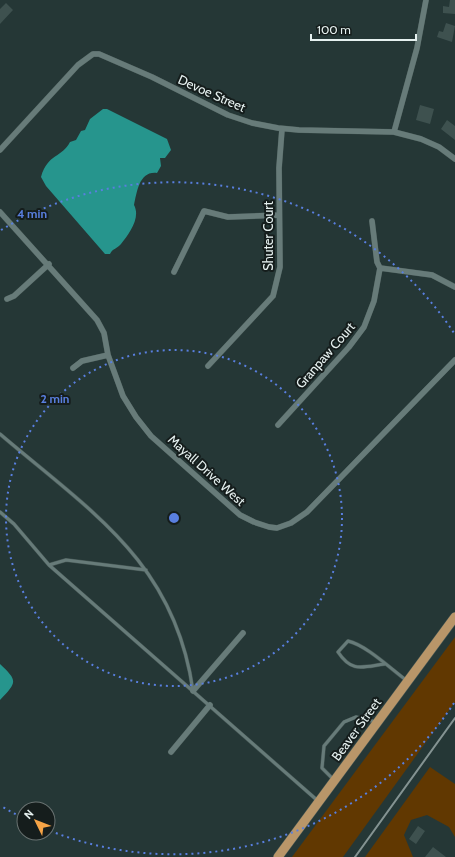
<svg xmlns="http://www.w3.org/2000/svg" width="455" height="857" font-family="Cabin,sans-serif">
<style>
.green{fill:#613801}
.water{fill:#26958d}
.building{fill:#3e514f}
.lines{fill:none;stroke-linecap:round;stroke-linejoin:round}
.lane-casing{stroke:#455654;stroke-width:4}
.street-casing{stroke:#455654;stroke-width:6}
.primary-casing{stroke:#455654;stroke-width:10}
.lane{stroke:#677b79;stroke-width:3}
.street{stroke:#677b79;stroke-width:5.5}
.primary{stroke:#b99669;stroke-width:9}
.rail{stroke:#849392;stroke-width:2}
.ring{fill:none;stroke:#597fdf;stroke-width:2;stroke-dasharray:2 4}
.labels{text-anchor:middle;dominant-baseline:central;stroke-width:4;stroke-linejoin:round;paint-order:stroke}
.street-label{font-size:13px;fill:#e6f1f0;stroke:#151d1c}
.centre{fill:#597fdf;stroke:#151d1c;stroke-width:2}
.ring-label{font-size:12px;text-anchor:middle;font-weight:bold;fill:#597fdf;stroke:#151d1c;stroke-width:4;stroke-linejoin:round;paint-order:stroke}
</style>
<rect width="100%" height="100%" fill="#253736"/>
<!-- green -->
<path class="green" d="M455,637V702L343,857H292Z
M430,767L455,784V837L449,827L427,815L411,820L404,835L413,857H365Z"/>
<!-- water -->
<path class="water" d="M103,109H107L167,139L171,150L165,158H160L161,166L157,173C139,171 137,192 134,205C141,218 129,234 121,244C117,249 113,248 110,254H105L46,186L41,177C48,153 62,158 70,142L76,140L81,131L85,130L90,119Z
M0,664C18,681 17,682 0,700Z"/>
<!-- building -->
<path class="building" d="M450,0H455V14L443,13V6L449,7Z
M6,3L13,10L0,24V9Z
M446,23L455,26L452,42L437,37L439,31L443,32Z
M420,105L434,109L430,124L416,120Z
M447,120L455,126V140L441,129Z
M418,826L425,831L416,844L409,839Z
M433,847L446,857H425Z"/>
<g class="lines">
<defs>
<path id="lane" d="M0,434C90,511 175,562 193,691
M0,512L14,524L49,565L318,801
M49,565L66,560L146,570
M385,664C362,667 352,673 338,652L348,641C366,645 391,669 406,680
M333,779L322,768L324,746L344,722L356,717L376,722"/>
<path id="street" d="M394,132L417,48L426,0
M0,150L78,65L93,54H99L152,77L228,115L252,123L278,128L299,130L394,132L421,139L439,147L455,159
M0,212L97,320L104,333L108,355L123,396L136,417L151,436L240,515L254,522L269,527L277,528L291,523L307,512L455,360
M380,268L432,275L455,287
M174,272L204,211L228,217L279,215
M7,299L14,296L49,264
M208,366L273,296L280,267L279,168L282,129
M73,368L82,361L108,355
M278,425L349,347L364,327L374,301L380,268L377,262L372,221
M193,691L243,633
M171,752L210,705"/>
<path id="primary" d="M278,857L455,617"/>
</defs>
<!-- lane casing -->
<use href="#lane" class="lane-casing"/>
<!-- street casing -->
<use href="#street" class="street-casing"/>
<!-- primary casing -->
<use href="#primary" class="primary-casing"/>
<!-- lane -->
<use href="#lane" class="lane"/>
<!-- street -->
<use href="#street" class="street"/>
<!-- primary -->
<use href="#primary" class="primary"/>
<!-- rail -->
<path class="rail" d="M355,857L455,718"/>
</g>
<!-- distance rings -->
<g class="ring">
<circle cx="174" cy="518" r="168"/>
<path d="M454 703A336 336 0 0 1 48 830M21 817A336 336 0 0 1 1 806M1 230A336 336 0 0 1 454 333"/>
</g>
<g class="labels">
<!-- street labels -->
<g class="street-label">
<text transform="translate(212 93) rotate(24)">Devoe Street</text>
<text transform="translate(268 236) rotate(-90)">Shuter Court</text>
<text transform="translate(325 355) rotate(-49)">Granpaw Court</text>
<text transform="translate(207 470) rotate(42)">Mayall Drive West</text>
<text transform="translate(356 729) rotate(-54)">Beaver Street</text>
</g>
</g>
<circle cx="174" cy="518" r="6" class="centre"/>
<g class="ring-label">
<text x="32" y="218">4 min</text>
<text x="55" y="403">2 min</text>
</g>
<!-- north arrow -->
<g transform="translate(36 821) rotate(313)"><circle r="19" fill="#151d1c" stroke="#697271"/>
<path d="M0-3L7 15L0 10L-7 15Z" fill="#f5a346"/>
<text y="-6" font-size="11" font-weight="bold" text-anchor="middle" fill="#e6f1f0">N</text>
</g>
<!-- scale -->
<path d="M311 34v6h105v-6" fill="none" stroke="#e6f1f0" stroke-width="2"/>
<text x="317" y="34" font-size="12" fill="#e6f1f0" stroke="#151d1c" stroke-width="3" paint-order="stroke">100 m</text>
</svg>
